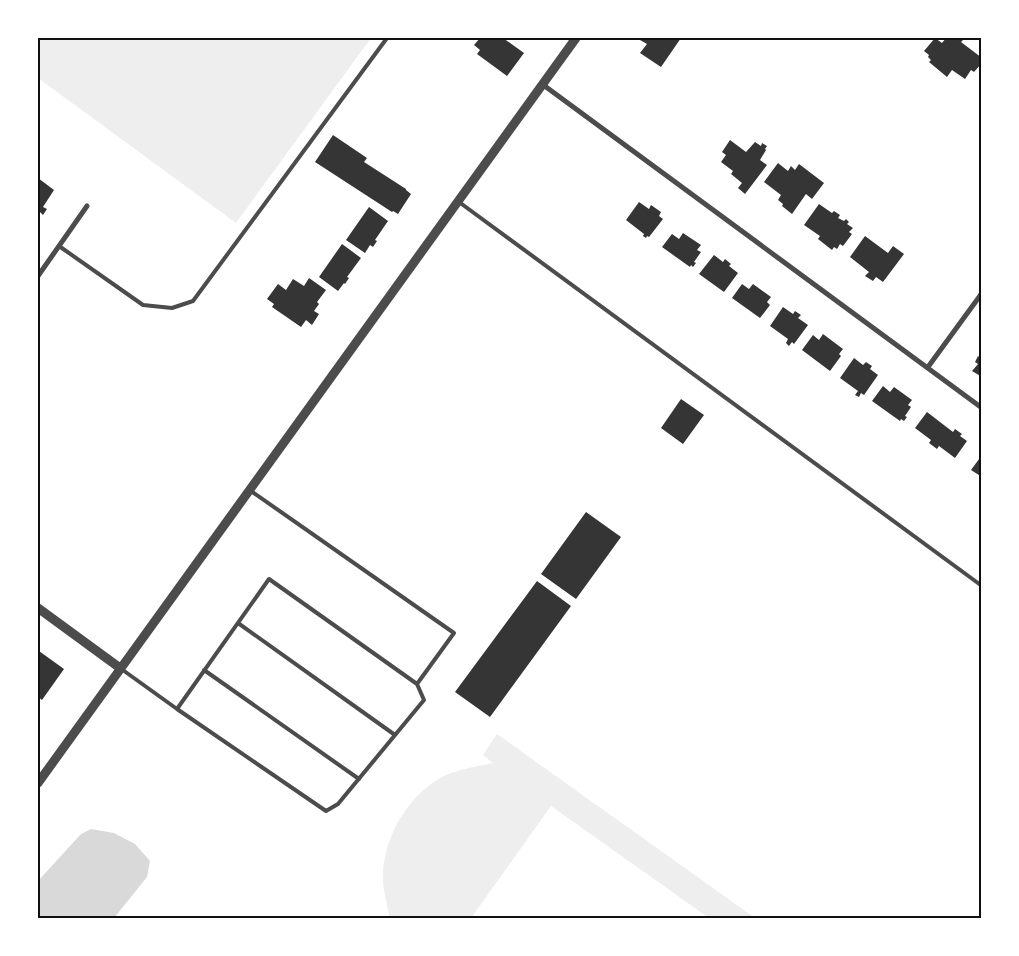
<svg xmlns="http://www.w3.org/2000/svg" width="1019" height="956" font-family="'Space Grotesk',sans-serif">
<style>
.green{fill:#eee}
.water{fill:#d9d9d9}
.building{fill:#353535}
.lines{fill:none;stroke-linecap:round;stroke-linejoin:round}
.service{stroke:#4c4c4c;stroke-width:4}
.minor{stroke:#4c4c4c;stroke-width:5}
.tertiary{stroke:#4c4c4c;stroke-width:9}
.neatline{fill:none;stroke:#111;stroke-width:2}
</style>
<rect width="100%" height="100%" fill="#fff"/>
<!-- green -->
<path class="green" d="M38,38H371L236,223L38,78Z
M497,734L755,918H709L551,806L471,918H390C387,905 383,891 383,877C383,835 412,788 451,773C465,768 479,766 493,763L483,755Z"/>
<!-- water -->
<path class="water" d="M91,829L114,833L135,844L150,861L147,877L114,918H38V881L81,834Z"/>
<!-- building -->
<path class="building" d="M480,38H503L524,53L507,76L477,54L480,50L474,45Z
M642,38H681L661,67L640,53L647,44L640,40Z
M935,38L942,43L946,38H962L964,39L961,42L982,58V63L974,72L971,70L965,79L952,70L947,77L929,62L931,60L928,57L929,55L924,51Z
M333,135L367,158L364,162L406,189V190L411,194L398,214L393,211L392,212L315,162Z
M730,140L746,152L755,142L761,146L762,143L767,146L765,149L766,150L760,160L767,165L745,194L738,188L742,183L731,174L733,171L721,162L726,155L722,152Z
M778,163L788,171L791,166L795,170L799,164L824,183L812,199L806,194L792,214L782,206L783,204L778,200L781,195L764,182Z
M38,178L54,190L43,207L47,209L43,215L40,212L38,215Z
M639,202L649,209L651,205L661,212L659,216L663,219L649,237L647,236L646,238L643,236L644,234L626,220Z
M819,204L832,213L834,211L840,215L838,218L844,221L846,219L849,222L847,224L853,228L849,232L852,234L843,246L840,244L837,249L834,247L832,250L818,239L820,236L804,225Z
M369,207L388,221L375,240L377,241L373,247L370,245L365,253L346,240Z
M683,233L701,245L697,250L701,252L694,262L696,263L693,267L691,265L690,267L662,247L672,234L679,239Z
M865,236L888,253L893,246L904,254L883,282L876,277L873,281L865,276L869,272L850,257Z
M342,244L361,258L347,277L349,278L345,284L344,283L338,291L319,277Z
M714,255L723,262L725,259L731,264L729,266L738,273L724,292L699,274Z
M309,278L326,290L317,302L319,304L314,311L319,314L312,325L306,320L301,327L272,307L274,304L267,299L278,284L286,290L293,279L304,286Z
M742,284L749,289L753,284L771,297L767,302L770,305L760,318L732,298Z
M783,307L793,314L795,311L801,315L798,318L808,325L794,344L792,342L789,346L786,343L788,339L770,326Z
M823,334L843,349L839,354L841,356L830,371L802,350L813,335L819,340Z
M978,356L982,359V377L972,371L978,364L975,362Z
M854,358L863,365L866,362L872,366L870,369L878,375L864,395L861,393L859,397L855,395L858,391L840,378Z
M883,386L890,392L894,387L912,400L908,405L911,407L905,416L907,417L904,421L901,419L900,421L872,401Z
M681,399L704,415L683,444L661,428Z
M927,412L953,432L955,429L962,434L960,436L967,441L955,458L939,446L937,449L929,443L931,440L915,428Z
M982,455V477L971,470Z
M586,512L621,537L576,599L541,574Z
M537,581L571,606L490,717L455,692Z
M39,651L64,669L42,700L38,697V653Z"/>
<g class="lines">
<!-- service -->
<path class="service" d="M459,202L982,586
M59,246L143,305L172,308L193,301L387,38
M238,623L395,735
M120,668L177,709L326,811L338,804L424,700L417,684L454,633L251,491
M204,670L359,779
M177,709L269,579L417,684"/>
<!-- minor -->
<path class="minor" d="M542,84L982,408
M38,276L87,206
M928,367L982,293"/>
<!-- tertiary -->
<path class="tertiary" d="M38,608L120,668
M38,783L576,38"/>
</g>
<!-- border -->
<rect width="1019" height="956" fill="none" stroke="#ffffff" stroke-width="78"/>
<rect x="39" y="39" width="941" height="878" class="neatline"/>
</svg>
